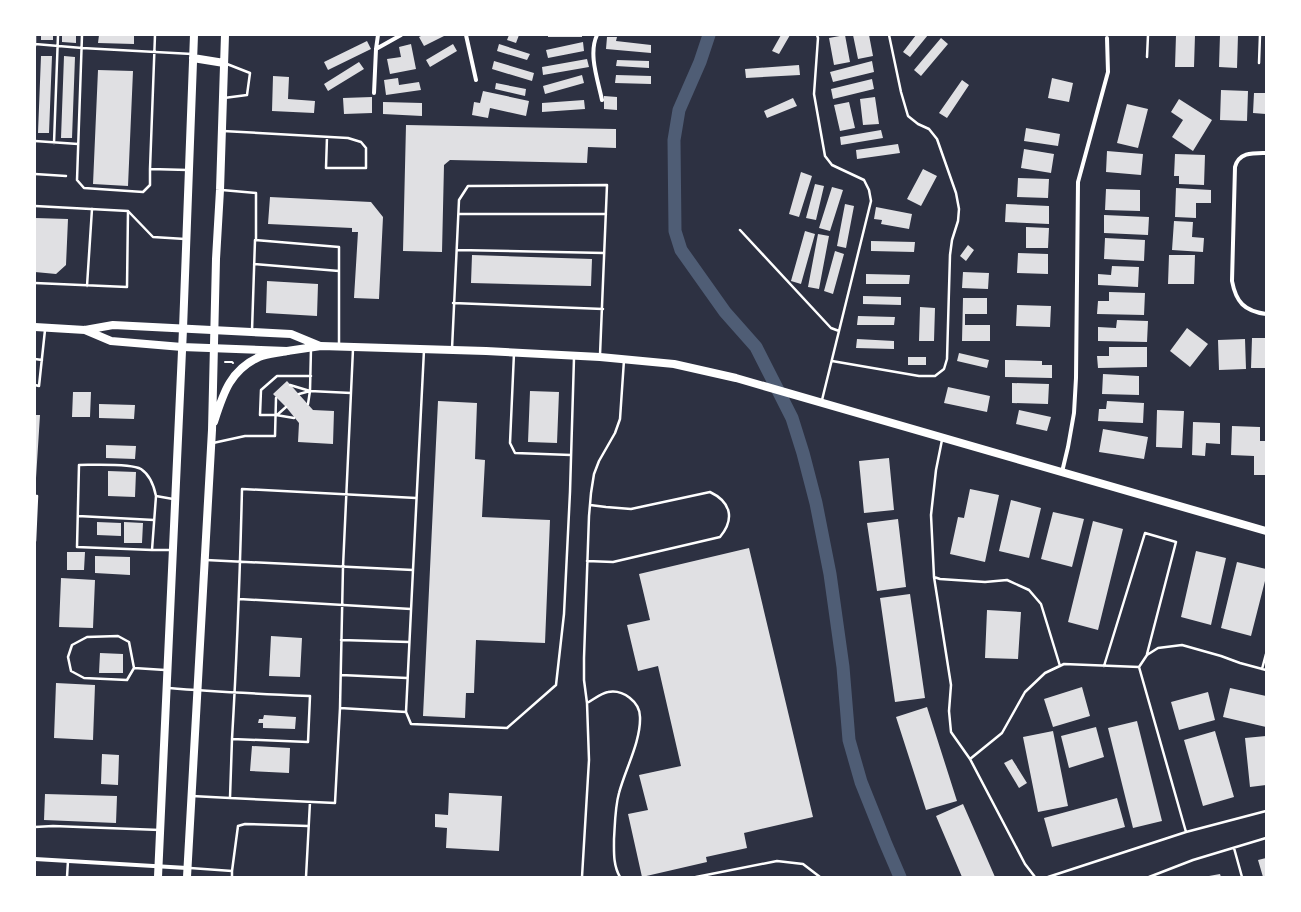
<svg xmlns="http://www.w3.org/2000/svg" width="1301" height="912" font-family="Arial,sans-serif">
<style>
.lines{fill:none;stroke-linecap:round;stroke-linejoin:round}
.canal{stroke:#4f5d75;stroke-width:13}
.building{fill:#e0e0e3}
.path{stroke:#fff;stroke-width:2}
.service{stroke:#fff;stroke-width:2.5}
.minor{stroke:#fff;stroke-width:4}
.secondary{stroke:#fff;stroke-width:8}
.primary{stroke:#fff;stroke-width:8}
</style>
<rect width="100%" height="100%" fill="#2d3142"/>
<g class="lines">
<!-- canal -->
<path class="canal" d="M709,35L700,62L679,110L674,140L675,231L681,250L725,312L756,347L792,418L803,453L816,503L830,574L843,667L849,740L861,782L885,842L900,877"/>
</g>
<!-- building -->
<path class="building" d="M41,35H53V40H41Z
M62,35H76V43L62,42Z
M99,35H134V44L98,43Z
M423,35H446L424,46L419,37Z
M509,35H519L516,43L507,40Z
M548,35H582V37H548Z
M781,35H790L779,54L772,51Z
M845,35L850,62L834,65L829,38Z
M853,35H869L873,56L858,59Z
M916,35H928L910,57L903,52Z
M1176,35H1195L1194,67H1175Z
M1220,35H1238L1237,68L1219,67Z
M607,37H617L616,41L651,45V53L606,49Z
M941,38L948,44L921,76L914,70Z
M367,41L371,49L328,70L324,62Z
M583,42L584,51L548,58L546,50Z
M411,44L416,69L390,74L387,59L401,57L399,47Z
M453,44L457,51L430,67L426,60Z
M499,44L530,54L527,60L497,51Z
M41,56H52L49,133H38Z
M64,56L75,57L72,138H61Z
M587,59L589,67L543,75L542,67Z
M617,60L649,61V68L616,66Z
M494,61L534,73L532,81L492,69Z
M872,61L874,72L833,82L830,72Z
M359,62L364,69L328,91L324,84Z
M799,65L800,75L746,78L745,69Z
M98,70L133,71L128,186L93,184Z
M582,75L584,83L545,94L543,86Z
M616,75L651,76V84L615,83Z
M273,76L289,77L288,99L315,101L314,113L272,111Z
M398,78L399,85L419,82L421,90L386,95L384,80Z
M1052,78L1073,83L1069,102L1048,98Z
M872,79L874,89L833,99L831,89Z
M962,80L969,85L947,118L939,113Z
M496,83L526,89L525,96L495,89Z
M1221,90L1248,91L1247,121L1220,120Z
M483,91L529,101L526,116L490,108L488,118L472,115L474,102L480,103Z
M1254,93H1266V114L1253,113Z
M604,96L617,97V110L604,109Z
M372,97V113L344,114L343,98Z
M875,97L879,124L863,125L860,99Z
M793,98L797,106L767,118L764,111Z
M1179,99L1212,120L1193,151L1172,137L1183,120L1171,112Z
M584,100L585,109L542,112V103Z
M383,102L422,103V116L383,114Z
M849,102L855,128L840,131L834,105Z
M1127,104L1148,109L1138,148L1117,143Z
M406,125L616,129V148L588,147L587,163L450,160L444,165L442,252L403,251Z
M1026,128L1060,134L1058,146L1024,141Z
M881,130L883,138L841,145L840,137Z
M898,144L900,153L857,159L856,150Z
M1024,149L1054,154L1051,173L1021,168Z
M1107,151L1143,154L1141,175L1106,172Z
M1175,154L1205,155L1204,185L1179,184V176H1174Z
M923,169L937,176L921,206L907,199Z
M801,172L812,176L799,217L789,214Z
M1018,178L1049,179L1048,198L1017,197Z
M815,184L824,186L816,220L806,218Z
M832,187L843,190L830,231L819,228Z
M1176,188L1211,190V203H1196V218L1175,217Z
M1106,189L1140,190V211L1105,210Z
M270,197L371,202L383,217L379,299L354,298L358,232H352V228L268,224Z
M845,204L854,206L846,248L837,246Z
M1006,204L1049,206V224L1005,222Z
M876,207L912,214L909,229L881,224L882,220L874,219Z
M1104,215L1149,217L1148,235L1104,233Z
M35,218L68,219L66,265L56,274L35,272Z
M1174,221L1193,222L1192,237L1204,238L1203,252L1172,250Z
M1026,227L1049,228L1048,248H1026Z
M805,231L815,234L801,284L791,281Z
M818,234L829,236L819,289L808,287Z
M1105,238L1145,240L1144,261L1104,259Z
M871,241L915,242L914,252L871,251Z
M968,245L974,250L966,261L960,256Z
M835,251L844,254L833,294L824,291Z
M1018,253L1048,254V274L1017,273Z
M472,255L592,259L591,286L471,283Z
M1169,255H1195L1194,284H1168Z
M1112,266L1139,267L1138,287L1098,285V274L1111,275Z
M963,272L989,273L988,289L962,288Z
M866,274L910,275L909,284H866Z
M267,281L318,284L317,316L266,313Z
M1109,292L1145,293L1144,315L1097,314L1098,301H1109Z
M863,296L901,297V305L863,304Z
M963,298H987V314H965V325H990V341H962Z
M1017,305L1051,306L1050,327L1016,326Z
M920,307L935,308L934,341H919Z
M858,316L895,317L894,325H857Z
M1117,320L1148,321L1147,342L1098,341V327L1116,328Z
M1187,328L1208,344L1190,367L1170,351Z
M1252,338H1266V368H1251Z
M857,339L894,341V349L856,348Z
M1245,339L1246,369L1219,370L1218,340Z
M1109,347H1147V367L1098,368L1097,356H1109Z
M959,353L989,360L987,368L957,361Z
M908,357H926V365H908Z
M1005,360L1042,361V365H1052V378L1005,377Z
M1103,374L1139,376V395L1102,394Z
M287,381L313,410L334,411L333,444L298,442L299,423L286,407L273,394Z
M1012,383L1049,384L1048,404L1012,403Z
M948,387L990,396L987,412L944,403Z
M530,391L559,392L557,443L528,442Z
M73,392H91L90,417H72Z
M438,401L477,403L475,459L485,460L482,517L550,520L545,643L476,640L474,693H466L465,718L423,716Z
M1107,401L1144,403L1143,423L1098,421L1099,409H1106Z
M99,404L135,405L134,419L99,418Z
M1019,410L1051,417L1047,431L1016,424Z
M1157,410L1184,411L1182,448L1156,447Z
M35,415H40L36,478H35Z
M1193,422L1220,423V444L1206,443L1205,456L1192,455Z
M1232,426L1260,427V441H1266V475H1254V456L1231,455Z
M1103,429L1148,437L1144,459L1099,452Z
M106,445L136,446L135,459L106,458Z
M889,458L894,510L864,513L859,461Z
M108,471L136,472L135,497L108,496Z
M970,489L999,495L985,562L950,554L958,517L964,518Z
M1011,500L1041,508L1029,558L999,551Z
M1053,512L1084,519L1072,567L1041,559Z
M898,519L906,587L877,591L867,523Z
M1093,521L1123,529L1098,630L1068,622Z
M97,522L121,523V536L97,535Z
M124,522L143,523L142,543H124Z
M749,548L813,817L744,833L747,848L706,857L707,862L642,877L628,814L648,810L639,775L681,766L658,666L638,671L627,625L650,620L639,574Z
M1196,551L1226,558L1211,625L1181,617Z
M67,552H85L84,570H67Z
M95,556L130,557V575L95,573Z
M1237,562L1266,569V577L1251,636L1221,628Z
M61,578L95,580L93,628L59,627Z
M910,594L925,698L895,702L880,598Z
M987,610L1021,612L1018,659L985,658Z
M271,636L302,638L300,677L269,676Z
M100,653L123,654V673H99Z
M56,683L95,685L93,740L54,738Z
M1082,687L1090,716L1053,727L1044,699Z
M1230,688L1266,696V727L1223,717Z
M1208,692L1215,720L1179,730L1171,702Z
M927,707L957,801L926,810L896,717Z
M264,715L296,717L295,729L263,728V723H258L259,719H263Z
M1137,721L1162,821L1133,828L1108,728Z
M1096,727L1104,757L1069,768L1061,736Z
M1053,731L1068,806L1038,812L1023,737Z
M1215,731L1234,797L1203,806L1184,740Z
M1266,736V785L1250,787L1245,738Z
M252,746L290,748L289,773L250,771Z
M102,754L119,755L118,785L101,784Z
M1012,759L1027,783L1019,788L1004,763Z
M449,793L502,796L499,851L446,848L447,828L435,827V814L448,815Z
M45,794L117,796L116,823L44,820Z
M1117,798L1125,827L1052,847L1044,818Z
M963,804L995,877H962L936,816Z
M1266,858V877H1263L1258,860Z
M1220,874L1221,877H1209V876Z"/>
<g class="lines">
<!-- path -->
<path class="path" d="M225,362H232L233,363"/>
<!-- service -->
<path class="service" d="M82,35L77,180L84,188L143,192L150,185V169L188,170
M817,35L818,38L814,94L825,156L832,165L864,180L869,190L871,201L822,400
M35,44L82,48L192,54
M35,46V35
M1147,57L1148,35
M1259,63L1260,35
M224,98L247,95L250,73L227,64
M223,131L348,138L361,142L366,148V168H326L327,137
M35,141L78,144
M54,143L58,35
M150,169L155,35
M35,174L66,176
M222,190L256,193V240
M35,206L128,211L127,287L35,283
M128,211L153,237L185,239
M459,214H606
M740,230L831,328L839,331
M457,250L604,253
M254,264L339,271
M87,286L92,209
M453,303L603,309
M252,331L255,240L339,247V344
M353,349L343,567L340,708L406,712
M452,349L459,200L468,186L607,185L600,355
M514,353L510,443L515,453L571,455
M35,359L42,360
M832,361L919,376H935L944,369L947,359L950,255L952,240L958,221L959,209L956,193L937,139L929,129L918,124L908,116L901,92L889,35
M35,385L39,386L45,330
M290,385L310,391L311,348
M299,394L310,391L351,393
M308,404L310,391
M277,415L286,407
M294,418L276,415H260L261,390L277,376H311
M942,440L936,470L931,515L934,577L940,579L985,582L1007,580L1029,590L1041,604L1060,666
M213,443L245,436H275L276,398
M35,496H37L35,541
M156,496L152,550L77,547L79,465C93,465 130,463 141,469C150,475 154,486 156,496L173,499
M78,516L154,520
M152,550H172
M206,560L413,570L424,350
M587,561L613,562L720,537C735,519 731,502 710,492L631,509L606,507L590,505
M413,570L406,712L411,724L507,728L556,685L564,614L570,492L574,358
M934,577L951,685L949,711L951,732L970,759
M239,599L411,609
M118,636L129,642L134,668L127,680L84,678L71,671L68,657L72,645L87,637Z
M341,640L409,642
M1104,666L1145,533L1176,542L1147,654
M134,668L165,670
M1262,669L1266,654
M341,675L407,678
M169,688C216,692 263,694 310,696L308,742L232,739C237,655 240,572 242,489L416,498
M587,703C593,700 601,693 608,692C623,689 640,702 640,717C641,741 625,770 619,793C615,807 615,824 614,839C614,852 613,865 620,877
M192,796L230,798L232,739
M230,798L335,803L340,708
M35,827L53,826L160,830
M1186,832L1139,667L1147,655L1158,648L1182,645L1221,656L1240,663L1266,670
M1234,848L1242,877
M190,868L232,871V877
M232,871L238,826L245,824L308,826
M67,877L68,861
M306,877L310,802
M582,877L589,760L587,703L584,680V658L589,516L591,493L594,474L599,461L615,433L620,419L624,360
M696,877L777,861L803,864L820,877
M1035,877L1025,864L970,759L1002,733L1025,692L1045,673L1064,664L1139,667
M1048,877L1186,832L1266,811
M1149,877L1193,860L1266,838"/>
<!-- minor -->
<path class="minor" d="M466,35L476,80
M597,35C588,54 598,80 602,100
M376,49L401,35
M374,93L376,49L378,35
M1266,153C1253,153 1239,152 1235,167L1232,281C1236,302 1244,311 1266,314
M1062,472L1068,447L1074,413L1076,378L1078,182L1108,72L1107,38
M35,859L187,868"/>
<!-- secondary -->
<path class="secondary" d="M35,327L85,330L113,325L291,334L320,346
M85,330L111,341L182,347L287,351L321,346L486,351L600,357L674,364L736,378L1266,531"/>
<!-- primary -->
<path class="primary" d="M193,58L224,63
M214,422C223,394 230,370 259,357C267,354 278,353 287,351
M158,877L183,329L194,35
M187,877L212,430L216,259L220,190L225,35"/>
</g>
<!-- border -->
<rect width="1301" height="912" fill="none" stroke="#ffffff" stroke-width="72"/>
</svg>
